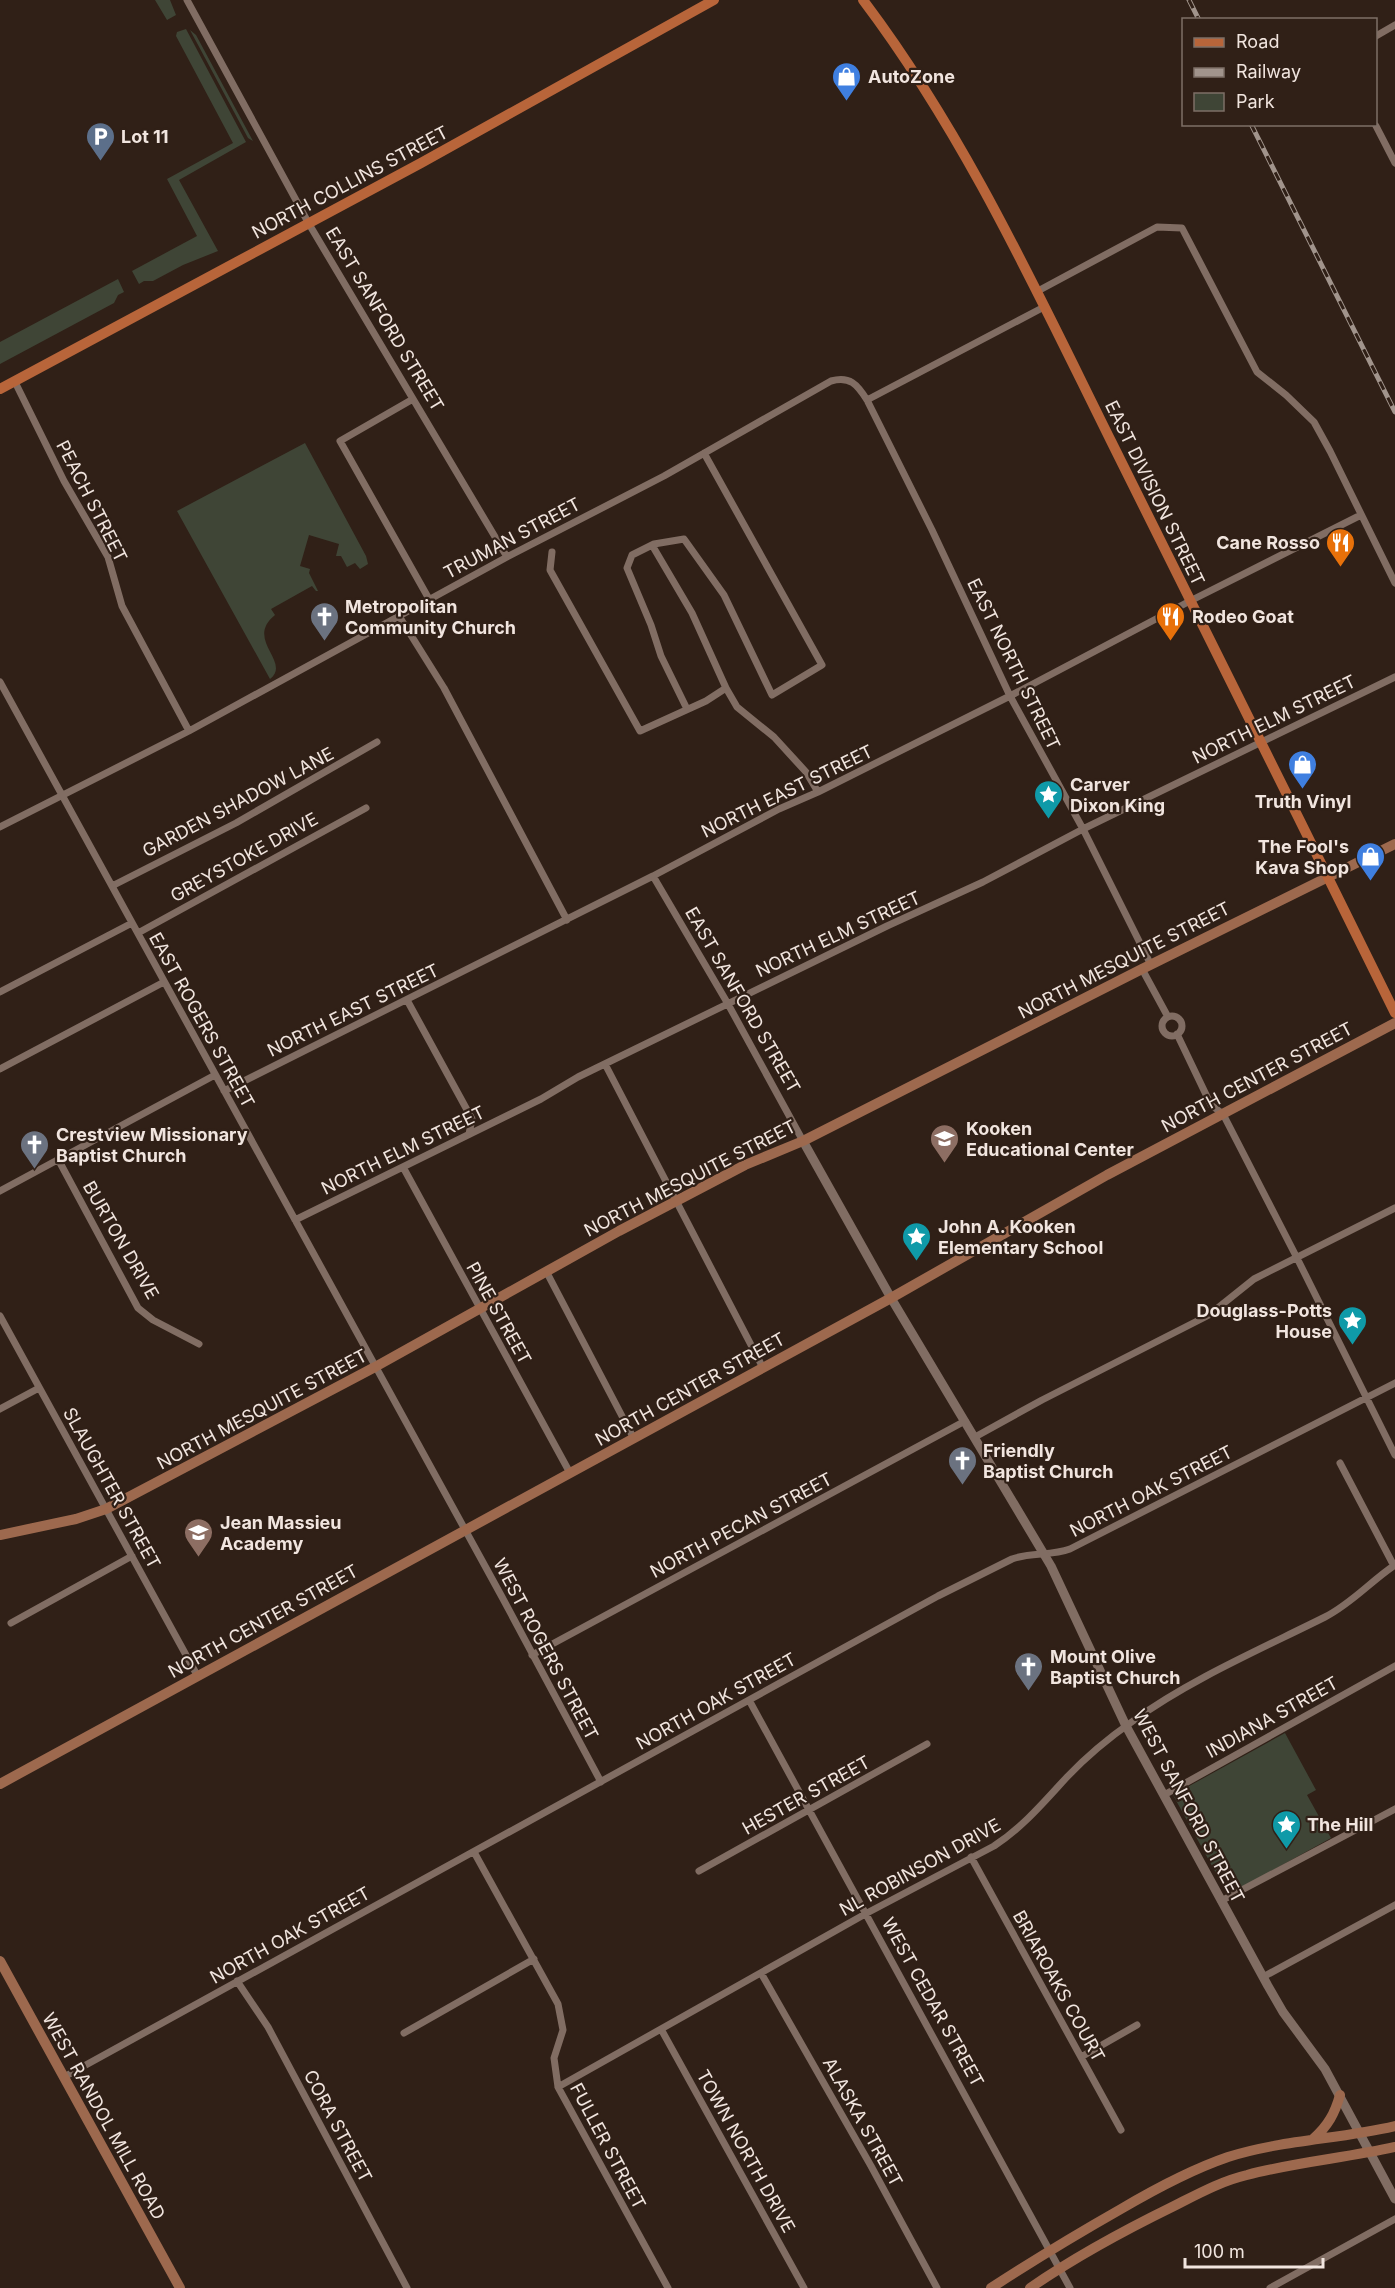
<svg xmlns="http://www.w3.org/2000/svg" width="1395" height="2288" font-family="Inter,sans-serif">
<style>
.green{fill:#3f4536}
.lines{fill:none;stroke-linecap:round;stroke-linejoin:round}
.minor{stroke:#816d63;stroke-width:7}
.tertiary{stroke:#816d63;stroke-width:9}
.secondary{stroke:#9d694e;stroke-width:10}
.primary{stroke:#b8653a;stroke-width:10}
.rail-casing{stroke:#a1948c;stroke-width:5}
.rail{stroke:#302017;stroke-width:3;stroke-dasharray:9;stroke-linecap:butt}
.labels{text-anchor:middle;dominant-baseline:central;stroke-width:4.5;stroke-linejoin:round;paint-order:stroke}
.poi-label{font-size:18px;font-weight:bold;fill:#f1e5df;stroke:#302017;text-anchor:start}
.street-label{font-size:18px;fill:#f1e5df;stroke:#302017}
</style>
<rect width="100%" height="100%" fill="#302017"/>
<!-- green -->
<path class="green" d="M155,0H170L176,15L167,20Z
M186,29L246,142L179,180L218,251L183,265L153,281H144L139,284L132,271L197,236L167,179L233,143L176,36L177,32Z
M190,30L196,35L253,141L248,138Z
M118,279L124,292L118,295L114,303L0,364V342Z
M305,443L366,556L368,564L360,569L355,563L347,567L341,556H336L339,544L309,535L300,566L310,569L309,573L318,591H316L312,586L271,609L275,615C244,640 292,662 270,679L177,511Z
M1285,1733L1316,1790L1307,1795L1331,1838L1228,1895L1173,1795Z"/>
<g class="lines">
<!-- minor -->
<path class="minor" d="M187,0L309,224L507,557
M1376,36L1395,25
M1376,126L1395,163
M1036,292L1157,227L1182,228L1257,372L1286,395L1314,422L1330,451L1395,583
M15,382L64,481L108,557L122,606L189,731
M413,399L340,441L429,599
M867,400L1044,307
M652,545L692,613L726,688
M552,552L550,570L640,731L706,701L726,688L737,707L774,737L806,772L818,792
M399,616L444,688L567,920
M0,682L502,1597L601,1782
M687,709L661,656L651,625L627,568L632,555L654,544L684,539L724,595L772,695L822,665L704,453
M0,827L189,731L507,557L664,476L831,381C850,376 857,384 867,400L932,530L1010,696L1083,829L1151,965
M653,876L728,1004L803,1141
M112,886L236,823L377,742
M138,933L366,808
M1142,969L1168,1017
M0,992L132,923
M407,1000L472,1119L469,1134
M1162 1026a10 10 0 1 1 20 0a10 10 0 1 1-20 0Z
M1177,1034L1211,1105L1223,1114L1297,1258L1395,1455
M605,1064L763,1368
M0,1069L164,982
M224,1091L653,876L779,809L818,792L1010,696L1190,601L1361,515
M58,1159L138,1308L153,1320L199,1344
M403,1167L570,1473
M0,1191L215,1075
M295,1220L541,1099L578,1077L887,926L983,882L1083,829L1395,677
M546,1271L634,1439
M0,1316L197,1675
M0,1409L39,1388
M975,1437L1042,1400L1209,1315L1254,1279L1395,1208
M1340,1463L1394,1566
M11,1623L132,1556
M532,1655L965,1421
M749,1700L1070,2288
M1164,1795L1395,1666
M474,1852L558,2004L563,2030L554,2058L558,2087L668,2288
M971,1857L1121,2130
M699,1871L927,1744
M1221,1901L1395,1809
M761,1973L871,2166L937,2288
M1263,1977L1395,1905
M237,1981L268,2027L407,2288
M661,2029L804,2288
M404,2033L534,1959
M1081,2057L1137,2025
M64,2077L938,1596L1012,1559C1031,1552 1051,1556 1070,1549L1395,1383
M558,2087L867,1913L994,1846C1023,1827 1044,1802 1067,1777C1086,1757 1110,1737 1133,1721C1189,1680 1263,1648 1325,1617C1351,1604 1371,1581 1395,1565
M1270,2288L1395,2219"/>
<!-- tertiary -->
<path class="tertiary" d="M803,1141L891,1298L1051,1566L1126,1726L1268,1986L1283,2012L1325,2069L1395,2199"/>
<!-- secondary -->
<path class="secondary" d="M0,1535L76,1519L106,1509L375,1367L619,1231L745,1165L803,1141L1142,969L1395,844
M0,1784L891,1298L1107,1175L1395,1023
M0,1961L180,2288
M1313,2139C1328,2126 1335,2113 1340,2095
M991,2288C1034,2260 1077,2234 1121,2209C1155,2189 1190,2170 1228,2157C1282,2140 1340,2139 1395,2126
M1030,2288C1075,2257 1123,2231 1172,2207C1196,2195 1221,2181 1247,2175C1296,2162 1346,2158 1395,2147"/>
<!-- primary -->
<path class="primary" d="M863,0C965,135 1036,290 1111,441C1206,632 1301,822 1395,1013
M0,389L421,163L714,0"/>
<defs>
<path id="rail" d="M1189,0L1199,20
M1251,124L1395,412"/>
</defs>
<!-- rail casing -->
<use href="#rail" class="rail-casing"/>
<!-- rail -->
<use href="#rail" class="rail"/>
</g>
<!-- icons -->
<defs>
<symbol id="shop-pin" viewBox="-11 -11 22 30"><path d="M0 17L-7.5 6A9.5 9.5 0 1 1 7.5 6Z" fill="#3f7fe0" stroke="#302017"/><path d="M-5-2.5h2.3a2.7 3.5 0 0 1 5.4 0H5L5.5 6h-11ZM-1.5-2.5h3a1.5 2.3 0 0 0-3 0Z" fill="#fff"/></symbol>
<symbol id="parking-pin" viewBox="-11 -11 22 30"><path d="M0 17L-7.5 6A9.5 9.5 0 1 1 7.5 6Z" fill="#5c6f8a" stroke="#302017"/><path d="M-3.5-5.5H1a3.5 3.5 0 0 1 0 7H-1V5.5H-3.5ZM-1-3.4V-.6H.8a1.4 1.4 0 0 0 0-2.8Z" fill="#fff"/></symbol>
<symbol id="restaurant-pin" viewBox="-11 -11 22 30"><path d="M0 17L-7.5 6A9.5 9.5 0 1 1 7.5 6Z" fill="#e8710a" stroke="#302017"/><path d="M-5-6h1v4h1v-4h1v4h1v-4h1v5L-1.5 .5V6h-2V.5L-5-1ZM5-6V6H3V1.5H1.5Q1.5-4 5-6Z" fill="#fff"/></symbol>
<symbol id="church-pin" viewBox="-11 -11 22 30"><path d="M0 17L-7.5 6A9.5 9.5 0 1 1 7.5 6Z" fill="#6b7280" stroke="#302017"/><path d="M-1.2-6h2.4v3.5h3.3v2.4h-3.3V6h-2.4V-.1h-3.3v-2.4h3.3Z" fill="#fff"/></symbol>
<symbol id="sight-pin" viewBox="-11 -11 22 30"><path d="M0 17L-7.5 6A9.5 9.5 0 1 1 7.5 6Z" fill="#0f9aa8" stroke="#302017"/><path d="M0-6L1.8-2.2L6-1.7L2.9 1.2L3.7 5.4L0 3.3L-3.7 5.4L-2.9 1.2L-6-1.7L-1.8-2.2Z" fill="#fff"/></symbol>
<symbol id="school-pin" viewBox="-11 -11 22 30"><path d="M0 17L-7.5 6A9.5 9.5 0 1 1 7.5 6Z" fill="#8d6e63" stroke="#302017"/><path d="M0-5L7-2L0 1L-7-2ZM-4 1L0 2.5L4 1V4Q0 6-4 4Z" fill="#fff"/></symbol>
</defs>
<g fill-rule="evenodd">
<use href="#shop-pin" x="830" y="60" width="33" height="45"/>
<use href="#parking-pin" x="84" y="120" width="33" height="45"/>
<use href="#restaurant-pin" x="1324" y="526" width="33" height="45"/>
<use href="#church-pin" x="308" y="600" width="33" height="45"/>
<use href="#restaurant-pin" x="1154" y="600" width="33" height="45"/>
<use href="#shop-pin" x="1286" y="748" width="33" height="45"/>
<use href="#sight-pin" x="1032" y="778" width="33" height="45"/>
<use href="#shop-pin" x="1354" y="840" width="33" height="45"/>
<use href="#school-pin" x="928" y="1122" width="33" height="45"/>
<use href="#church-pin" x="18" y="1128" width="33" height="45"/>
<use href="#sight-pin" x="900" y="1220" width="33" height="45"/>
<use href="#sight-pin" x="1336" y="1304" width="33" height="45"/>
<use href="#church-pin" x="946" y="1444" width="33" height="45"/>
<use href="#school-pin" x="182" y="1516" width="33" height="45"/>
<use href="#church-pin" x="1012" y="1650" width="33" height="45"/>
<use href="#sight-pin" x="1270" y="1808" width="33" height="45"/>
</g>
<g class="labels">
<!-- poi labels -->
<g class="poi-label">
<text x="868" y="76">AutoZone</text>
<text x="121" y="136">Lot 11</text>
<text x="1320" y="542" text-anchor="end">Cane Rosso</text>
<text x="345" y="606">Metropolitan<tspan x="345" dy="21">Community Church</tspan></text>
<text x="1192" y="616">Rodeo Goat</text>
<text x="1070" y="784">Carver<tspan x="1070" dy="21">Dixon King</tspan></text>
<text x="1303" y="801" text-anchor="middle">Truth Vinyl</text>
<text x="1349" y="846" text-anchor="end">The Fool's<tspan x="1349" dy="21">Kava Shop</tspan></text>
<text x="966" y="1128">Kooken<tspan x="966" dy="21">Educational Center</tspan></text>
<text x="56" y="1134">Crestview Missionary<tspan x="56" dy="21">Baptist Church</tspan></text>
<text x="938" y="1226">John A. Kooken<tspan x="938" dy="21">Elementary School</tspan></text>
<text x="1332" y="1310" text-anchor="end">Douglass-Potts<tspan x="1332" dy="21">House</tspan></text>
<text x="983" y="1450">Friendly<tspan x="983" dy="21">Baptist Church</tspan></text>
<text x="220" y="1522">Jean Massieu<tspan x="220" dy="21">Academy</tspan></text>
<text x="1050" y="1656">Mount Olive<tspan x="1050" dy="21">Baptist Church</tspan></text>
<text x="1307" y="1824">The Hill</text>
</g>
<!-- street labels -->
<g class="street-label">
<text transform="translate(350 182) rotate(-28)">NORTH COLLINS STREET</text>
<text transform="translate(385 319) rotate(59)">EAST SANFORD STREET</text>
<text transform="translate(1155 493) rotate(64)">EAST DIVISION STREET</text>
<text transform="translate(92 501) rotate(63)">PEACH STREET</text>
<text transform="translate(512 538) rotate(-28)">TRUMAN STREET</text>
<text transform="translate(1014 664) rotate(64)">EAST NORTH STREET</text>
<text transform="translate(1274 719) rotate(-26)">NORTH ELM STREET</text>
<text transform="translate(787 791) rotate(-26)">NORTH EAST STREET</text>
<text transform="translate(238 802) rotate(-28)">GARDEN SHADOW LANE</text>
<text transform="translate(244 857) rotate(-29)">GREYSTOKE DRIVE</text>
<text transform="translate(838 934) rotate(-25)">NORTH ELM STREET</text>
<text transform="translate(1124 960) rotate(-27)">NORTH MESQUITE STREET</text>
<text transform="translate(743 1000) rotate(60)">EAST SANFORD STREET</text>
<text transform="translate(353 1010) rotate(-26)">NORTH EAST STREET</text>
<text transform="translate(202 1020) rotate(61)">EAST ROGERS STREET</text>
<text transform="translate(1257 1077) rotate(-28)">NORTH CENTER STREET</text>
<text transform="translate(403 1150) rotate(-26)">NORTH ELM STREET</text>
<text transform="translate(690 1178) rotate(-27)">NORTH MESQUITE STREET</text>
<text transform="translate(121 1240) rotate(60)">BURTON DRIVE</text>
<text transform="translate(499 1313) rotate(61)">PINE STREET</text>
<text transform="translate(690 1389) rotate(-29)">NORTH CENTER STREET</text>
<text transform="translate(262 1409) rotate(-28)">NORTH MESQUITE STREET</text>
<text transform="translate(112 1488) rotate(61)">SLAUGHTER STREET</text>
<text transform="translate(1151 1491) rotate(-27)">NORTH OAK STREET</text>
<text transform="translate(741 1525) rotate(-28)">NORTH PECAN STREET</text>
<text transform="translate(263 1621) rotate(-29)">NORTH CENTER STREET</text>
<text transform="translate(546 1649) rotate(62)">WEST ROGERS STREET</text>
<text transform="translate(716 1701) rotate(-29)">NORTH OAK STREET</text>
<text transform="translate(1272 1717) rotate(-29)">INDIANA STREET</text>
<text transform="translate(806 1795) rotate(-29)">HESTER STREET</text>
<text transform="translate(1189 1806) rotate(62)">WEST SANFORD STREET</text>
<text transform="translate(920 1867) rotate(-29)">NL ROBINSON DRIVE</text>
<text transform="translate(290 1935) rotate(-29)">NORTH OAK STREET</text>
<text transform="translate(1059 1986) rotate(61)">BRIAROAKS COURT</text>
<text transform="translate(933 2002) rotate(61)">WEST CEDAR STREET</text>
<text transform="translate(104 2116) rotate(61)">WEST RANDOL MILL ROAD</text>
<text transform="translate(863 2122) rotate(61)">ALASKA STREET</text>
<text transform="translate(338 2126) rotate(62)">CORA STREET</text>
<text transform="translate(608 2146) rotate(62)">FULLER STREET</text>
<text transform="translate(746 2151) rotate(61)">TOWN NORTH DRIVE</text>
</g>
</g>
<!-- legend -->
<rect x="1182" y="18" width="195" height="108" fill="#302017" stroke="#7d6f67" stroke-width="1.5"/>
<rect x="1194" y="38" width="30" height="9" fill="#b8653a" stroke="#7d6f67" stroke-width="1.5"/>
<text x="1236" y="48" font-size="18" fill="#f1e5df">Road</text>
<rect x="1194" y="68" width="30" height="9" fill="#a1948c" stroke="#7d6f67" stroke-width="1.5"/>
<text x="1236" y="78" font-size="18" fill="#f1e5df">Railway</text>
<rect x="1194" y="93" width="30" height="18" fill="#3f4536" stroke="#7d6f67" stroke-width="1.5"/>
<text x="1236" y="108" font-size="18" fill="#f1e5df">Park</text>
<!-- scale -->
<path d="M1185 2258v9h138v-9" fill="none" stroke="#f1e5df" stroke-width="3"/>
<text x="1194" y="2258" font-size="18" fill="#f1e5df" stroke="#302017" stroke-width="4.5" paint-order="stroke">100 m</text>
</svg>
